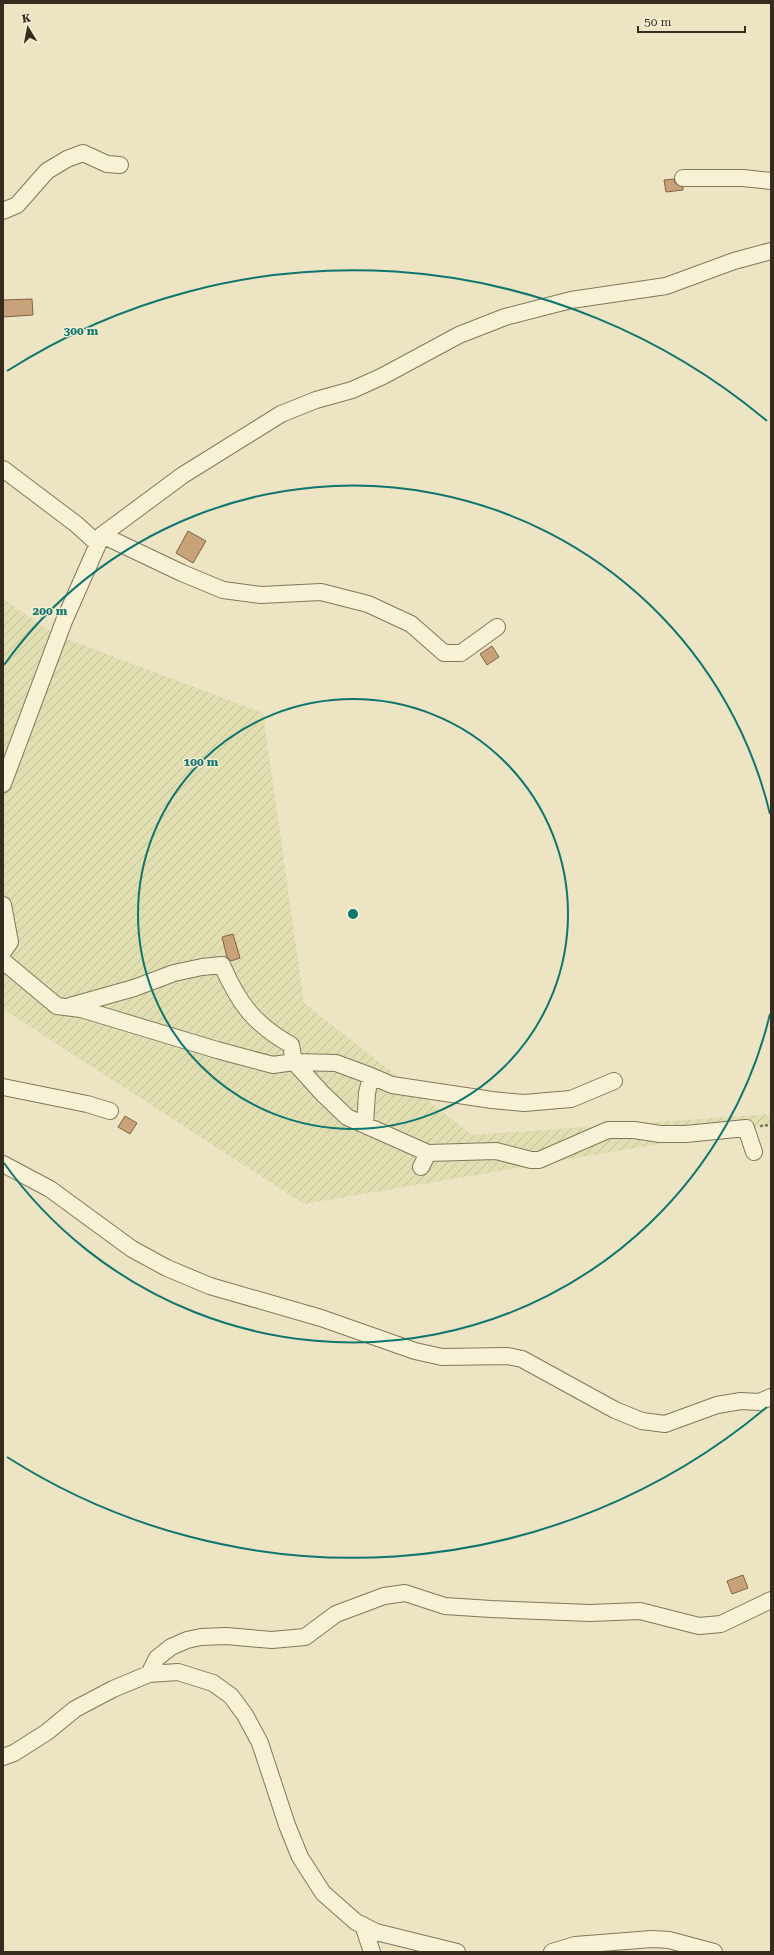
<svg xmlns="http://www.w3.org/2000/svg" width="774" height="1955" font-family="'Roboto Serif',serif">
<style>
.farmland{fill:url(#farmland-furrows)}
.building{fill:#c8a37a;stroke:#836342}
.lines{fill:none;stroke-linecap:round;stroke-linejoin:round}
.minor-casing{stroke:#85765b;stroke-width:18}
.path{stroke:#85765b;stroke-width:2.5;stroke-dasharray:3 2;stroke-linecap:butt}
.minor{stroke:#f7f1d6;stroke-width:16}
.ring{fill:none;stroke:#0f766e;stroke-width:2}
.centre{fill:#0f766e;stroke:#f4eed2;stroke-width:2}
.ring-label{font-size:12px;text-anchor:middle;font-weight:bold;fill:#0f766e;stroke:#f4eed2;stroke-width:3;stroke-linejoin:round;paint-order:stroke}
</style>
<defs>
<pattern id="farmland-furrows" width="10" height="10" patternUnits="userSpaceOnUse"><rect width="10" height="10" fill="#e1dfb1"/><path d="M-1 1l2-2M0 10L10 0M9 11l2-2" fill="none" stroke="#c2c098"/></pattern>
</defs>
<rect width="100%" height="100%" fill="#ece4c3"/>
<!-- farmland -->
<path class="farmland" d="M3,599L56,635L263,713L304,1003L472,1135L771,1114V1125L304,1204L3,1009Z"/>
<!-- building -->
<path class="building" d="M674,179L675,183L683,187V190L666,192L664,180Z
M32,299L33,315L3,317V300Z
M188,531L206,541L193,563L176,553Z
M492,646L499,657L487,665L480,654Z
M233,934L240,958L231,961L227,957L222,937Z
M125,1116L137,1123L130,1134L118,1127Z
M743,1575L748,1588L732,1594L727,1581Z"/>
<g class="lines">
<defs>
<path id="minor" d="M683,178H743L771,181
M3,211L17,205L47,171L67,159L83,153L107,164L120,165
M3,469L76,524L97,543
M102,535L182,573L223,590L261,595L321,592L368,604L411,624L444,653H461L497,627
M3,784L64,621L102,535L183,475L281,414L316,400L352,390L383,376L459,335L505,317L571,300L666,286L734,261L771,251
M3,905L10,942L3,952
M3,961L57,1006L81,1009L217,1050L273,1065L294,1062L323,1094L347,1117L428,1153L421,1167
M70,1006L134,988L174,973L202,967L222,965C239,1004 254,1024 291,1045L294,1062L336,1063L371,1076L367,1093L365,1125
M371,1076L392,1085L492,1100L524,1103L571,1099L614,1081
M3,1087L87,1104L110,1111
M428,1153L496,1151L531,1160H539L608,1130H634L660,1134H686L746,1128L754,1152
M3,1164L50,1189L132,1249L167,1268L210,1286L321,1318L415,1351L442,1357L508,1356L522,1359L615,1410L642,1421L665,1424L717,1405L741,1401L759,1402L771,1397
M149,1674L157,1658L171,1647L187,1640L201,1637L226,1636L272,1640L305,1637L336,1614L384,1596L405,1593L445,1606L491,1609L590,1613L640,1611L699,1626L721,1624L771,1600
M3,1757L14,1753L47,1732L75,1709L113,1689L149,1674L178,1672L213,1683L231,1696L245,1715L260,1743L287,1825L300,1857L323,1893L356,1922L376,1932L457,1952
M363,1925L372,1952
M552,1952L575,1945L652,1939L669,1940L714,1952"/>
</defs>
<!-- minor casing -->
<use href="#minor" class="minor-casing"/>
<!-- path -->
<path class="path" d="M760,1126L771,1125"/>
<!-- minor -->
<use href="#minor" class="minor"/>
</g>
<!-- distance rings -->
<g class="ring">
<circle cx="353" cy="914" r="215"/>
<path d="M770 1014A429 429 0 0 1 4 1163M4 665A429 429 0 0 1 770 814"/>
<path d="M767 1407A644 644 0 0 1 7 1457M7 371A644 644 0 0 1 767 421"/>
</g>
<circle cx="353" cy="914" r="6" class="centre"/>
<g class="ring-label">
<text x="81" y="335">300 m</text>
<text x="50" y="615">200 m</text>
<text x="201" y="766">100 m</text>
</g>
<!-- border -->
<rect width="774" height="1955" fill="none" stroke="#362c1e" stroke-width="8"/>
<!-- north arrow -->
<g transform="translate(28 28) rotate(350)" stroke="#f4eed2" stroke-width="3" paint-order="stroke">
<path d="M0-3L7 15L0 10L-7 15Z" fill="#362c1e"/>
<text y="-6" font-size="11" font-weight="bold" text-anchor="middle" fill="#362c1e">K</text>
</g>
<!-- scale -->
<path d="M638 26v6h107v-6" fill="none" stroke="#362c1e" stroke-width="2"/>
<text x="644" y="26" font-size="12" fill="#362c1e" stroke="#f4eed2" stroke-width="3" paint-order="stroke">50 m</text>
</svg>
